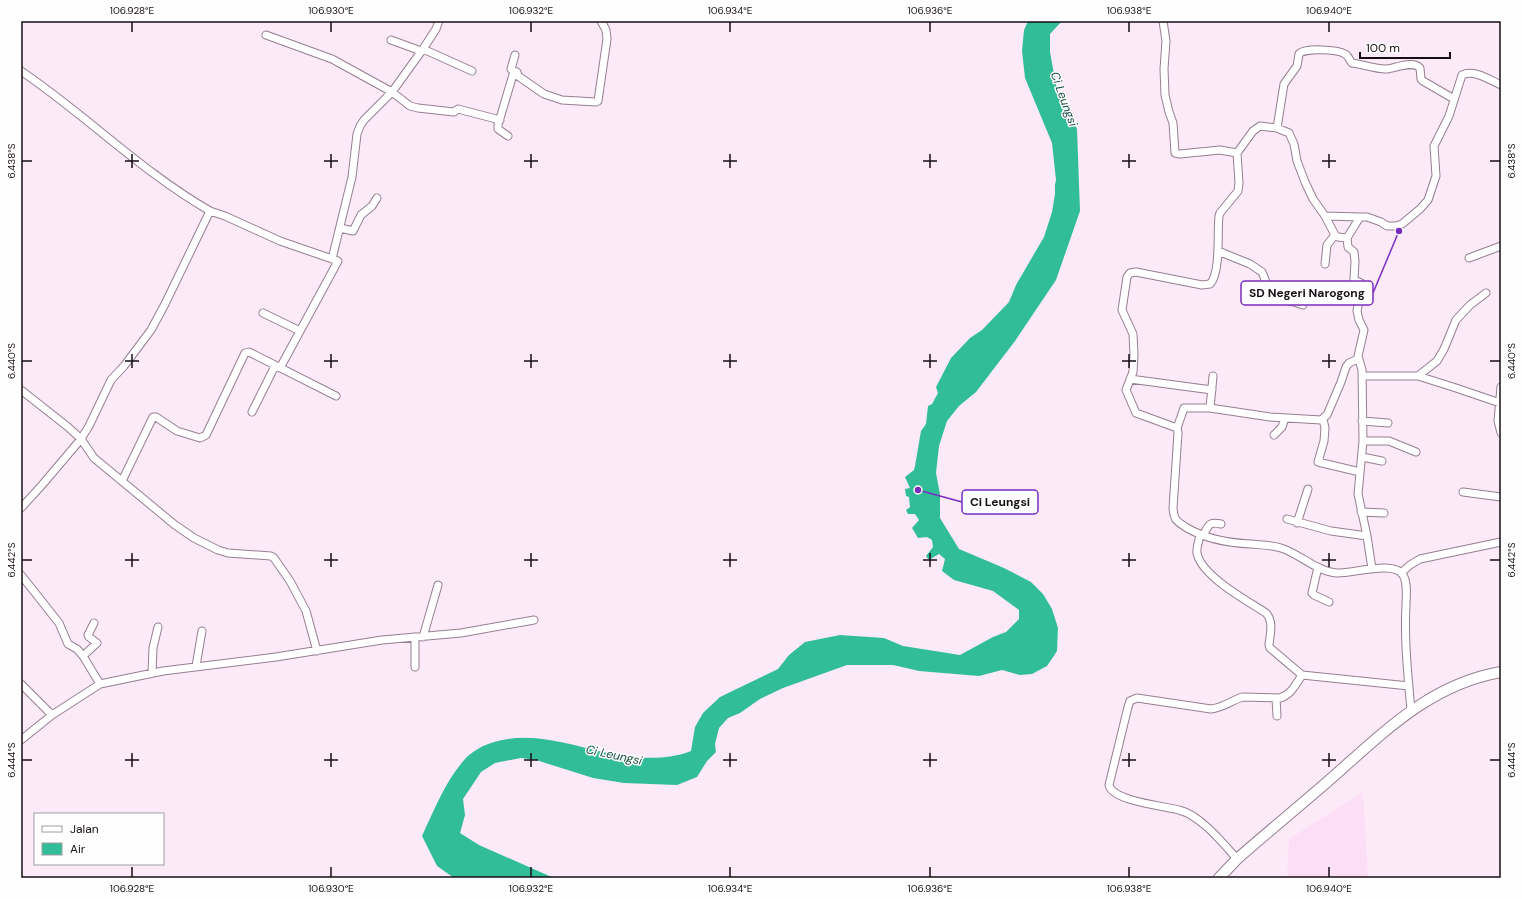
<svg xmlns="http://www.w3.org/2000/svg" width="1522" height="899" font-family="'DM Sans',sans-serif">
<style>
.built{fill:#fcdef7}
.water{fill:#32bd99}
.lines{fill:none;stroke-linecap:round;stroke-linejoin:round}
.minor-casing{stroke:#947f91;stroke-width:9}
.primary-casing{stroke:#947f91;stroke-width:12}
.minor{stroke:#fff;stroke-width:7}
.primary{stroke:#fff;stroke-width:10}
.ticks{fill:none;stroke:#160e15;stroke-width:1.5}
.labels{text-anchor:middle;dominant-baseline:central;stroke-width:3;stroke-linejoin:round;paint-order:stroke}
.water-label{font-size:12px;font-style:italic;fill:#184f40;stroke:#fefefe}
.leader{fill:none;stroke:#7b2cbf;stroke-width:1.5}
.callout-dot{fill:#7b2cbf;stroke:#fefefe;stroke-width:1.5}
.callout{fill:#fefefe;stroke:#7b2cbf;stroke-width:1.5}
.callout-label{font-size:12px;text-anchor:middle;font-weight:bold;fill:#160e15}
.neatline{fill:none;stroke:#160e15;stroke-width:1.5}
.ticks-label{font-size:10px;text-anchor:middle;fill:#160e15}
</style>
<rect width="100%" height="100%" fill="#fdeaf9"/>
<!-- built -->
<path class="built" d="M1363,792L1368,878H1287L1289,839Z"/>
<!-- water -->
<path class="water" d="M1028,21H1062L1050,34V52L1056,85L1077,129L1080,211L1056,280L1015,341L976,392L959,406L947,421L939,446L936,473L940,494V518L959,549L1004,568L1031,582L1043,594L1052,609L1058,628L1057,651L1047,666L1032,674L1020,675L1002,670L979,676L919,671L893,665H847L783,688L760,699L740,713L728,718L719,728L715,744L716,752L707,761L697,777L677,785L624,783L593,778L536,760L521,758L495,763L481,772L463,799L465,815L460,833L479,845L554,878H454L437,866L422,836C434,810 446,780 465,759C472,751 484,745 494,742C538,729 581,750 625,756C647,759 671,759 691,751L695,727L703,713L720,697L778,669L789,655L805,642L840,635L884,638L903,646L960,655L993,637L1006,632L1019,619V610L993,591L954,580L942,571L945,559L939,554L929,560L926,556L933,547L932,540L927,537L918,538L912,528L919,520L915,514H908L906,510L910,507L909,497L906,496L905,489L910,488L905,477L914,470L915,466L921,431L926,424L928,406L932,404L938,393L936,387L951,358L970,338L982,330L1009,302L1016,285L1044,237L1052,212L1055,194V185L1056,180L1052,143L1025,78L1022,51L1024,30Z"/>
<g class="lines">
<defs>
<path id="minor" d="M1163,21L1166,41L1164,69L1165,95L1169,112L1173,123L1175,153L1180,154L1220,150L1237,153L1239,183L1238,191L1220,213L1219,216C1217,232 1221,273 1210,284L1202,285L1136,272L1130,273L1127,277L1122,310L1133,334L1134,355L1133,372L1126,390L1136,413L1177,428L1178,433L1173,508C1174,521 1177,521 1187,528C1206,539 1229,543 1251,544C1261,545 1272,545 1281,548C1300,554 1316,571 1336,573C1352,574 1394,560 1403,575C1408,583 1406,596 1406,605C1404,641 1408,675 1411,711
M266,35L332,59L392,92L410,106L418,108L454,112L458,109L500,120
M391,40L421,51
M423,49L472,71
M21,71C86,115 142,172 210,211L165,304L151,330L124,366L111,380L89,426L81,439L42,485L21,508
M514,71L517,72L518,76L544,94L562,100L596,102L598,101L607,39L606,30L601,21
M1277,128L1284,84L1297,66L1299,54C1304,48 1337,49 1345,54C1349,56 1349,60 1352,63C1361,64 1379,70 1387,69C1396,68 1413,60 1420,68L1421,79L1423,81L1454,99
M508,136L498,129V125L512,78L514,71L511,69L515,55
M1237,153L1253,131L1260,126L1277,128L1289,133L1294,144L1297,161L1305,182L1313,199L1325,216L1335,235L1338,237L1347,238L1360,217H1367L1381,222L1387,226H1396L1402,224L1420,209L1428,200L1436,176L1434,146L1449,116L1462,75C1474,69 1490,80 1501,85
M210,211L225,216L280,241L338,261L280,368
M1325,216L1360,217
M340,228L353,231L361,215L372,206L377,198
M1347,238L1348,247L1354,252L1355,261L1354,280L1361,283L1362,286L1357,311L1359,320L1364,330L1358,356L1362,370L1363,441L1358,494L1367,536L1372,569
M1218,251L1250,264L1262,272L1268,287L1281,298L1303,305
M1469,258L1501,246
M332,259L352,177L357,134L360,126L364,120L392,92L423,49L436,29L439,21
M1325,264L1327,245L1335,235
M263,313L300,331
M1362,376H1418L1437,361L1444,349L1456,320L1470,305L1486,293
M1418,376L1456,388L1500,403
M1130,379L1212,390
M1501,387L1498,421L1501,433
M21,390L68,427L81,439L94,458L175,525L194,538L218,550L228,553L271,556L274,558L290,581L306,611L317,651
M1210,408L1213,376
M252,412L275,366
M1323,419L1325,428L1324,441L1318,462L1360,472
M1362,421L1388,423
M1177,428L1183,411L1184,408H1210L1270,417L1321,420L1327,415L1341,382L1346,367L1349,363L1358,359
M1274,435L1282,427L1285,418
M1363,441H1389L1416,452
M1362,457L1382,461
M122,481L153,417H156L177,431L200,438L206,435L245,353L249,352L336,396
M1463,492L1501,497
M1361,512L1384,513
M1287,519L1331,531L1367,536
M1297,523L1308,489
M1200,535C1199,541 1196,548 1197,553C1201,576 1248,601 1266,613C1274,622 1270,634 1269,645L1270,648L1302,675L1409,686
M1203,535C1209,526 1208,521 1221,524
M1318,567L1312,593L1314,595L1329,602
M1401,573L1410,565L1420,559L1501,542
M21,575L59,623L68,644L77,649L83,656L100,684
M423,637L438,585
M83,656L97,643L89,637L88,635L94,623
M196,666L202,631
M415,667V637
M152,673L153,648L158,627
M21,684L52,715
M1276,698L1277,716
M21,740L52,715L100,684L163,671L276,657L382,640L461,633L534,620
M1237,859C1223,843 1200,815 1179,810C1164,806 1112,801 1109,785L1128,707L1130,701L1137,698L1211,709C1223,708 1232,700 1243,697L1280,698C1291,695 1296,684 1302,675"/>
<path id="primary" d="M1219,878L1237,859C1269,831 1302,804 1334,776C1385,731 1431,684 1501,672"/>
</defs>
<!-- minor casing -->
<use href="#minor" class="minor-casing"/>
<!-- primary casing -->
<use href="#primary" class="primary-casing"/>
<!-- minor -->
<use href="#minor" class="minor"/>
<!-- primary -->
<use href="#primary" class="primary"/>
</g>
<!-- ticks -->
<path class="ticks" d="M132,22V32M331,22V32M531,22V32M730,22V32M930,22V32M1129,22V32M1329,22V32M132,154V168M331,154V168M531,154V168M730,154V168M930,154V168M1129,154V168M1329,154V168M22,161H32M125,161H139M324,161H338M524,161H538M723,161H737M923,161H937M1122,161H1136M1322,161H1336M1490,161H1500M132,354V368M331,354V368M531,354V368M730,354V368M930,354V368M1129,354V368M1329,354V368M22,361H32M125,361H139M324,361H338M524,361H538M723,361H737M923,361H937M1122,361H1136M1322,361H1336M1490,361H1500M132,553V567M331,553V567M531,553V567M730,553V567M930,553V567M1129,553V567M1329,553V567M22,560H32M125,560H139M324,560H338M524,560H538M723,560H737M923,560H937M1122,560H1136M1322,560H1336M1490,560H1500M132,753V767M331,753V767M531,753V767M730,753V767M930,753V767M1129,753V767M1329,753V767M22,760H32M125,760H139M324,760H338M524,760H538M723,760H737M923,760H937M1122,760H1136M1322,760H1336M1490,760H1500M132,867V877M331,867V877M531,867V877M730,867V877M930,867V877M1129,867V877M1329,867V877"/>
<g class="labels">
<!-- water labels -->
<g class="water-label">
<text transform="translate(1064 99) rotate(70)">Ci Leungsi</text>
<text transform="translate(614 755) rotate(12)">Ci Leungsi</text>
</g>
</g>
<!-- callouts -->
<path class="leader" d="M1399 231L1373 293M918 490L962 502"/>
<g class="callout-dot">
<circle cx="1399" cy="231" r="4"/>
<circle cx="918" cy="490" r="4"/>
</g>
<g class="callout">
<rect x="1241" y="281" width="132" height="24" rx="4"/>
<rect x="962" y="490" width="76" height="24" rx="4"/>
</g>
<g class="callout-label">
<text x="1307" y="297">SD Negeri Narogong</text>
<text x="1000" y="506">Ci Leungsi</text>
</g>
<!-- border -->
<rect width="1522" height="899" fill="none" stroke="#fefefe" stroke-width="44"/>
<!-- legend -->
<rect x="34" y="813" width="130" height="52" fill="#fefefe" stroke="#a19ea1"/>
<rect x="42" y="826" width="20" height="6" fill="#ffffff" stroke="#a19ea1"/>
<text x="70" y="833" font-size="12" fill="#160e15">Jalan</text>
<rect x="42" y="843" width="20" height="12" fill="#32bd99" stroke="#a19ea1"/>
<text x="70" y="853" font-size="12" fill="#160e15">Air</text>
<!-- scale -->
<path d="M1360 52v6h90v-6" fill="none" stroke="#160e15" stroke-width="2"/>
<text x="1366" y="52" font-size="12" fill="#160e15" stroke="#fefefe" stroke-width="3" paint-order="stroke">100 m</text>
<rect x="22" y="22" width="1478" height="855" class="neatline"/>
<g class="ticks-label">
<text x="132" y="14">106.928°E</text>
<text x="331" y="14">106.930°E</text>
<text x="531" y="14">106.932°E</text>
<text x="730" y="14">106.934°E</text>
<text x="930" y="14">106.936°E</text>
<text x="1129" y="14">106.938°E</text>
<text x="1329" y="14">106.940°E</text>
<text transform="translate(11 161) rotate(-90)" y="4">6.438°S</text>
<text transform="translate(1511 161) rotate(-90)" y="4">6.438°S</text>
<text transform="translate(11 361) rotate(-90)" y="4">6.440°S</text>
<text transform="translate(1511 361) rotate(-90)" y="4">6.440°S</text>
<text transform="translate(11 560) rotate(-90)" y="4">6.442°S</text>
<text transform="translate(1511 560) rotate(-90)" y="4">6.442°S</text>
<text transform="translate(11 760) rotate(-90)" y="4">6.444°S</text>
<text transform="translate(1511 760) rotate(-90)" y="4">6.444°S</text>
<text x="132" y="892">106.928°E</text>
<text x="331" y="892">106.930°E</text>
<text x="531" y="892">106.932°E</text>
<text x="730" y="892">106.934°E</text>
<text x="930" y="892">106.936°E</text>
<text x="1129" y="892">106.938°E</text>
<text x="1329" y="892">106.940°E</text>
</g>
</svg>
